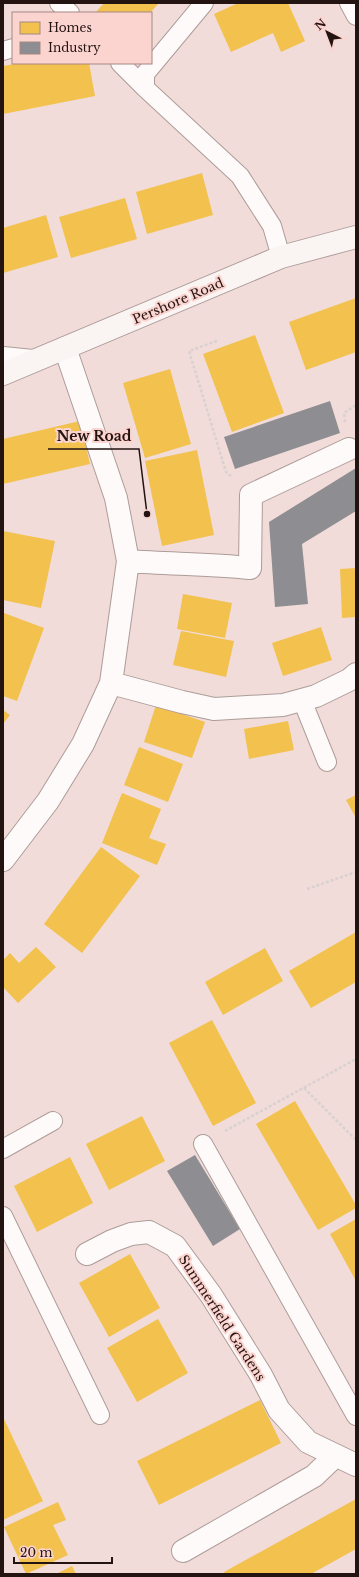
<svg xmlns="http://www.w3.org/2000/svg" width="359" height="1577" font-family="'Libre Baskerville',serif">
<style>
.homes{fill:#f2c14e}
.industry{fill:#8d8d92}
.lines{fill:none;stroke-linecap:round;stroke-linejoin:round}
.service-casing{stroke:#ad9c99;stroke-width:20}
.minor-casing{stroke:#ad9c99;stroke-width:24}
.secondary-casing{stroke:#ad9c99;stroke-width:24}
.path{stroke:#d8d1d0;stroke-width:2.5;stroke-dasharray:3 2;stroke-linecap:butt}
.service{stroke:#fdfaf9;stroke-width:18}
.minor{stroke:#fdfaf9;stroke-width:22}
.secondary{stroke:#faf4f3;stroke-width:22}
.labels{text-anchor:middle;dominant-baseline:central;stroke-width:4;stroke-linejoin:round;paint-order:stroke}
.street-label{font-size:13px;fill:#231311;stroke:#fbd4cf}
.leader{fill:none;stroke:#231311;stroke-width:1.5}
.callout-dot{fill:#231311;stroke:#fbd4cf;stroke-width:1.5}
.callout-label{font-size:14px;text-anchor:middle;font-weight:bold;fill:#231311;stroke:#fbd4cf;stroke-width:4;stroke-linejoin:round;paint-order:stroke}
</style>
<rect width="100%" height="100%" fill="#f1dcd9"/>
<!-- homes -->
<path class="homes" d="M104,3H159L150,13H95Z
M238,3H288L305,41L281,52L273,33L231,52L214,14Z
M20,63H89L95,96L3,114V66Z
M202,173L213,215L147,234L136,192Z
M125,198L137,239L71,258L59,217Z
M46,215L58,257L3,273V228Z
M356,298V352L306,370L289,322Z
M255,335L284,413L232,432L203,354Z
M170,369L191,444L145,458L123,383Z
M80,421L90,464L3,484V439Z
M197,450L214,535L162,546L145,461Z
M3,531L55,541L41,608L3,600Z
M356,568V617L342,618L340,569Z
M183,594L232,603L225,638L177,629Z
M4,613L44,628L17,701L3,696Z
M321,627L332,660L283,676L272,643Z
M181,631L234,641L226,677L173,665Z
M156,705L205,722L192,758L144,742Z
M3,710L10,715L3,724Z
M288,721L294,750L249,759L244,729Z
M139,747L183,764L168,802L124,785Z
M122,793L161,809L149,838L166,844L157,865L102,843Z
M356,795V818L346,800Z
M101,847L140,876L82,953L44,924Z
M356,932V982L311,1008L289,971Z
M36,947L56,967L18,1003L3,987V960L10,953L19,963Z
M265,948L283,981L223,1015L205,982Z
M212,1020L256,1103L213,1126L169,1043Z
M295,1101L356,1205V1208L318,1230L256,1124Z
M142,1116L165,1161L109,1190L86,1144Z
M70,1157L93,1203L37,1232L14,1186Z
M356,1219V1281L330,1234Z
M130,1254L160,1308L109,1337L79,1283Z
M158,1319L188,1373L137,1402L107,1348Z
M260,1400L281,1443L159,1505L137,1461Z
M3,1417L43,1501L3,1520Z
M356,1499V1549L311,1574H225L224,1572Z
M58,1502L66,1520L53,1525L68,1555L26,1574L4,1527Z
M72,1566L76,1574H56Z"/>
<!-- industry -->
<path class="industry" d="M330,401L340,433L235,469L224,437Z
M356,468V511L302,544L308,604L275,607L269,522Z
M195,1155L240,1229L213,1246L167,1171Z"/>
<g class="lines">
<defs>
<path id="service" d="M59,3L70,13
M349,3L356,16
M3,51L13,48
M120,63L145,88L240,176L272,226L281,257
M145,88V74L204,3
M302,700L327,762
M203,1144L356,1416
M3,1149L53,1121
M3,1216L100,1415"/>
<path id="minor" d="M3,358L33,361
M128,561C169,564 210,564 250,568L251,495L349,449
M111,683L182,702L214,709L283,705L316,696L349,680L356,674
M3,860L48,801L83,744L111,683L128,561L116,498L65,348
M87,1254L112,1241L131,1234L149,1232L175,1246L211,1295L261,1375L279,1410L308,1442L356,1465
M183,1551L314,1476L335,1456"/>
<path id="secondary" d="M3,374L281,257L356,237"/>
</defs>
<!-- service casing -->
<use href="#service" class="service-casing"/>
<!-- minor casing -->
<use href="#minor" class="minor-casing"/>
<!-- secondary casing -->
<use href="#secondary" class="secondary-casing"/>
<!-- path -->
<path class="path" d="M217,341L189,351L226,472L231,476
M345,422L344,413L356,405
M307,889L356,872
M304,1088L356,1140
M225,1131L356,1059"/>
<!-- service -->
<use href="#service" class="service"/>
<!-- minor -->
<use href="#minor" class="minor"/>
<!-- secondary -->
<use href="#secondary" class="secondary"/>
</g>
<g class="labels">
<!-- street labels -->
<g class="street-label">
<text transform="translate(178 301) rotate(-23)">Pershore Road</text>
<text transform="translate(222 1318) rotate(57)">Summerfield Gardens</text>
</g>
</g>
<!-- callouts -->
<path class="leader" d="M147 514L139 449H48"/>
<circle class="callout-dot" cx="147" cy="514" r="4"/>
<g class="callout-label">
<text x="94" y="441">New Road</text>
</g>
<!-- border -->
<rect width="359" height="1577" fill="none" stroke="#231311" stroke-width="8"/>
<!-- legend -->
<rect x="12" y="12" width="140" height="52" fill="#fbd4cf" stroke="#a58783"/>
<rect x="20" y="22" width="20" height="12" fill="#f2c14e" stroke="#a58783"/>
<text x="48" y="32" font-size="12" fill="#231311">Homes</text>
<rect x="20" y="42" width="20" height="12" fill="#8d8d92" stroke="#a58783"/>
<text x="48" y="52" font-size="12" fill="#231311">Industry</text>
<!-- north arrow -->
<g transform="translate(327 32) rotate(318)" stroke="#fbd4cf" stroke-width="3" paint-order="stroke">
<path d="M0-3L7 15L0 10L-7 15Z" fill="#231311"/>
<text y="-6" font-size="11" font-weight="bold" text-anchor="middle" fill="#231311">N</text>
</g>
<!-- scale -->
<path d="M14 1557v6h98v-6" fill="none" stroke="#231311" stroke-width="2"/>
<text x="20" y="1557" font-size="12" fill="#231311" stroke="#fbd4cf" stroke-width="3" paint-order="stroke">20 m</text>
</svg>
